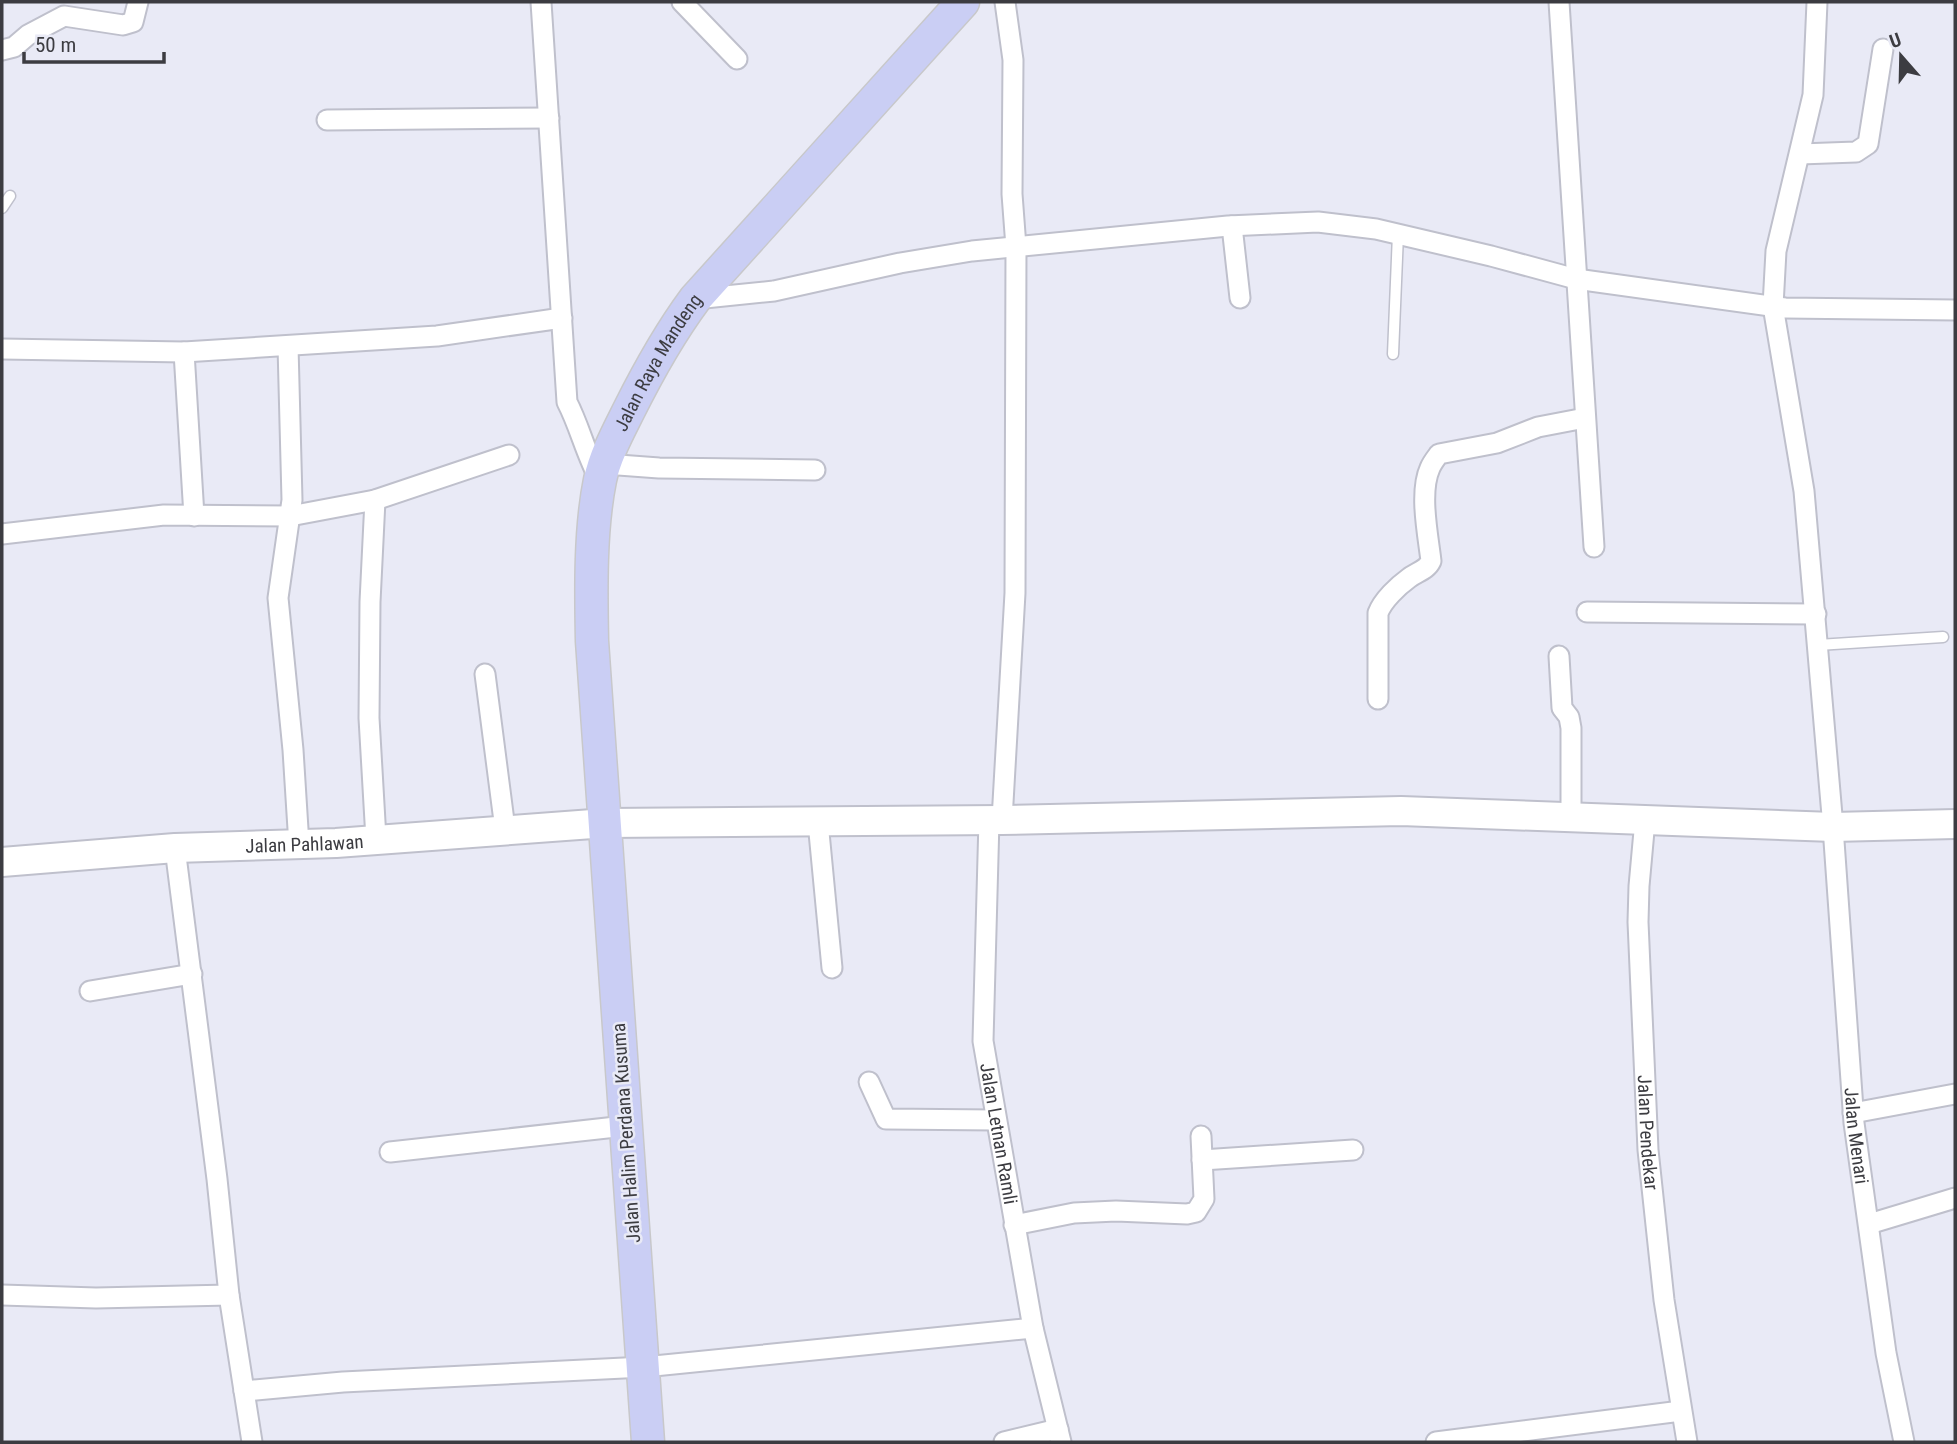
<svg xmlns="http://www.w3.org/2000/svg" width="1957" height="1444" font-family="'Roboto Condensed',sans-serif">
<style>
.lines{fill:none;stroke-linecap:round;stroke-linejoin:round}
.service-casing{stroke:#bfc0cc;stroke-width:13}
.minor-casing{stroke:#bfc0cc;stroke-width:23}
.secondary-casing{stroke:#bfc0cc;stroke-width:32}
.trunk-casing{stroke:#c8c8ca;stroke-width:35}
.service{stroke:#fff;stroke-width:10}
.minor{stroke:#fff;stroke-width:19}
.secondary{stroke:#fff;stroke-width:28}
.trunk{stroke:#cacef4;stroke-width:32}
.labels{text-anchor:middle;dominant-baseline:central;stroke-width:5;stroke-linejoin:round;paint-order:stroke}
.street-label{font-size:19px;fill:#3c3c41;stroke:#e9eaf6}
</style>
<rect width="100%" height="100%" fill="#e9eaf6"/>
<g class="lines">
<defs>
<path id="service" d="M2,208L10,196
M1393,354L1398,234
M1818,645L1943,637"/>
<g id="minor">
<path d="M541,2L567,402C580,427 586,455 600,480"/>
<path d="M682,2L737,59"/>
<path d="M1559,2L1594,547"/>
<path id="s1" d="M1817,2L1813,95L1776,251L1773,306L1804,491L1833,827L1854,1123L1886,1353L1904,1442"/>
<path d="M2,50L14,47L28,35L64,16L123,25L133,22L138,2"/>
<path d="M327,120L549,118"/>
<path d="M1800,154L1856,152L1868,144L1883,49"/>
<path d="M1232,226L1240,298"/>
<path d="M695,299L774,291L900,263L972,251L1228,226L1318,222L1376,229L1491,256L1576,279L1785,308L1955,310"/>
<path d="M288,346L292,500L278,598L293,750L299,845"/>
<path d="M2,349L184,352L437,336L562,318"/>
<path d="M184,352L194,516"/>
<path d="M605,464L659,468L815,470"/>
<path d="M375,500L370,602L369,718L376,839"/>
<path d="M2,534L164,515L290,516L375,500L509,455"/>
<path d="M1587,612L1816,614"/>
<path d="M1559,656L1562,708L1569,717L1571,728V817"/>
<path d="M485,674L505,829"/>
<path d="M1378,699V613C1383,600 1398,586 1409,578C1417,572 1427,570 1431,561C1428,535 1419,492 1430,468C1432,463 1436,458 1439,454L1497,443L1538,427L1585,418"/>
<path id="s2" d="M989,820L983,1041L1033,1328L1061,1442"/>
<path d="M1002,820L1015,593L1016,247L1012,194L1013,60L1005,2"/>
<path id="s3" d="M1645,820L1639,886L1638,922L1648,1150L1664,1300L1687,1442"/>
<path d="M818,822L832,968"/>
<path d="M175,848L217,1179L229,1295L252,1442"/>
<path d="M90,991L192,974"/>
<path d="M869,1082L886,1119L995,1120"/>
<path d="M1853,1113L1955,1094"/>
<path d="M390,1152L625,1126"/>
<path d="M1202,1160L1353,1150"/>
<path d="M1869,1224L1955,1198"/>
<path d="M1014,1225L1074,1213L1116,1211L1187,1214L1196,1212L1204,1199L1201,1136"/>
<path d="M2,1295L96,1298L229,1295"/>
<path d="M244,1391L343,1382L644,1367L1033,1328"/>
<path d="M1004,1442L1058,1429"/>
<path d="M1436,1442L1681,1411"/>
</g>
<g id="secondary">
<path id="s4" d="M2,862L175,848L336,843L606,823L1002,820L1401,811L1833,827L1955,824"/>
</g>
<g id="trunk">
<path id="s5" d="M648,1442L592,641C591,591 590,529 600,480C605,456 618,432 629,410C648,372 669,334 695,299L963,2"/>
</g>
</defs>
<!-- service casing -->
<use href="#service" class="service-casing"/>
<!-- minor casing -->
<use href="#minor" class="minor-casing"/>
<!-- secondary casing -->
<use href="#secondary" class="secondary-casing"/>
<!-- trunk casing -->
<use href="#trunk" class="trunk-casing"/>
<!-- service -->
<use href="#service" class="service"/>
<!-- minor -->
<use href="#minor" class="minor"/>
<!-- secondary -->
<use href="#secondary" class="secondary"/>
<!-- trunk -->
<use href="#trunk" class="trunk"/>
</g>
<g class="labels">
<!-- street labels -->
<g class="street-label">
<text stroke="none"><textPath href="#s5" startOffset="1096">Jalan Raya Mandeng</textPath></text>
<text stroke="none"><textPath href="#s4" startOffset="303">Jalan Pahlawan</textPath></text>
<text stroke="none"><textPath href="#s3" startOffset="313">Jalan Pendekar</textPath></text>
<text transform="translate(626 1133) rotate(-94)">Jalan Halim Perdana Kusuma</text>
<text stroke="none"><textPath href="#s2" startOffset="315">Jalan Letnan Ramli</textPath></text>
<text stroke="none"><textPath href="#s1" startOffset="1143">Jalan Menari</textPath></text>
</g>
</g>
<!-- border -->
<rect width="1957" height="1444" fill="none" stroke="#3c3c41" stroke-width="7"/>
<!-- north arrow -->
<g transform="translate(1901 56) rotate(340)" stroke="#e9eaf6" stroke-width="5" paint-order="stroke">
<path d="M0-5L12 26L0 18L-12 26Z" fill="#3c3c41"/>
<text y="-10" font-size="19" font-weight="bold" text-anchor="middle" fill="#3c3c41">U</text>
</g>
<!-- scale -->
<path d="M24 52v10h140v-10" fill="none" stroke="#3c3c41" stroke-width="3.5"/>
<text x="35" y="52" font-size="21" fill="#3c3c41" stroke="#e9eaf6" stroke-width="5" paint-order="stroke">50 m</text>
</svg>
